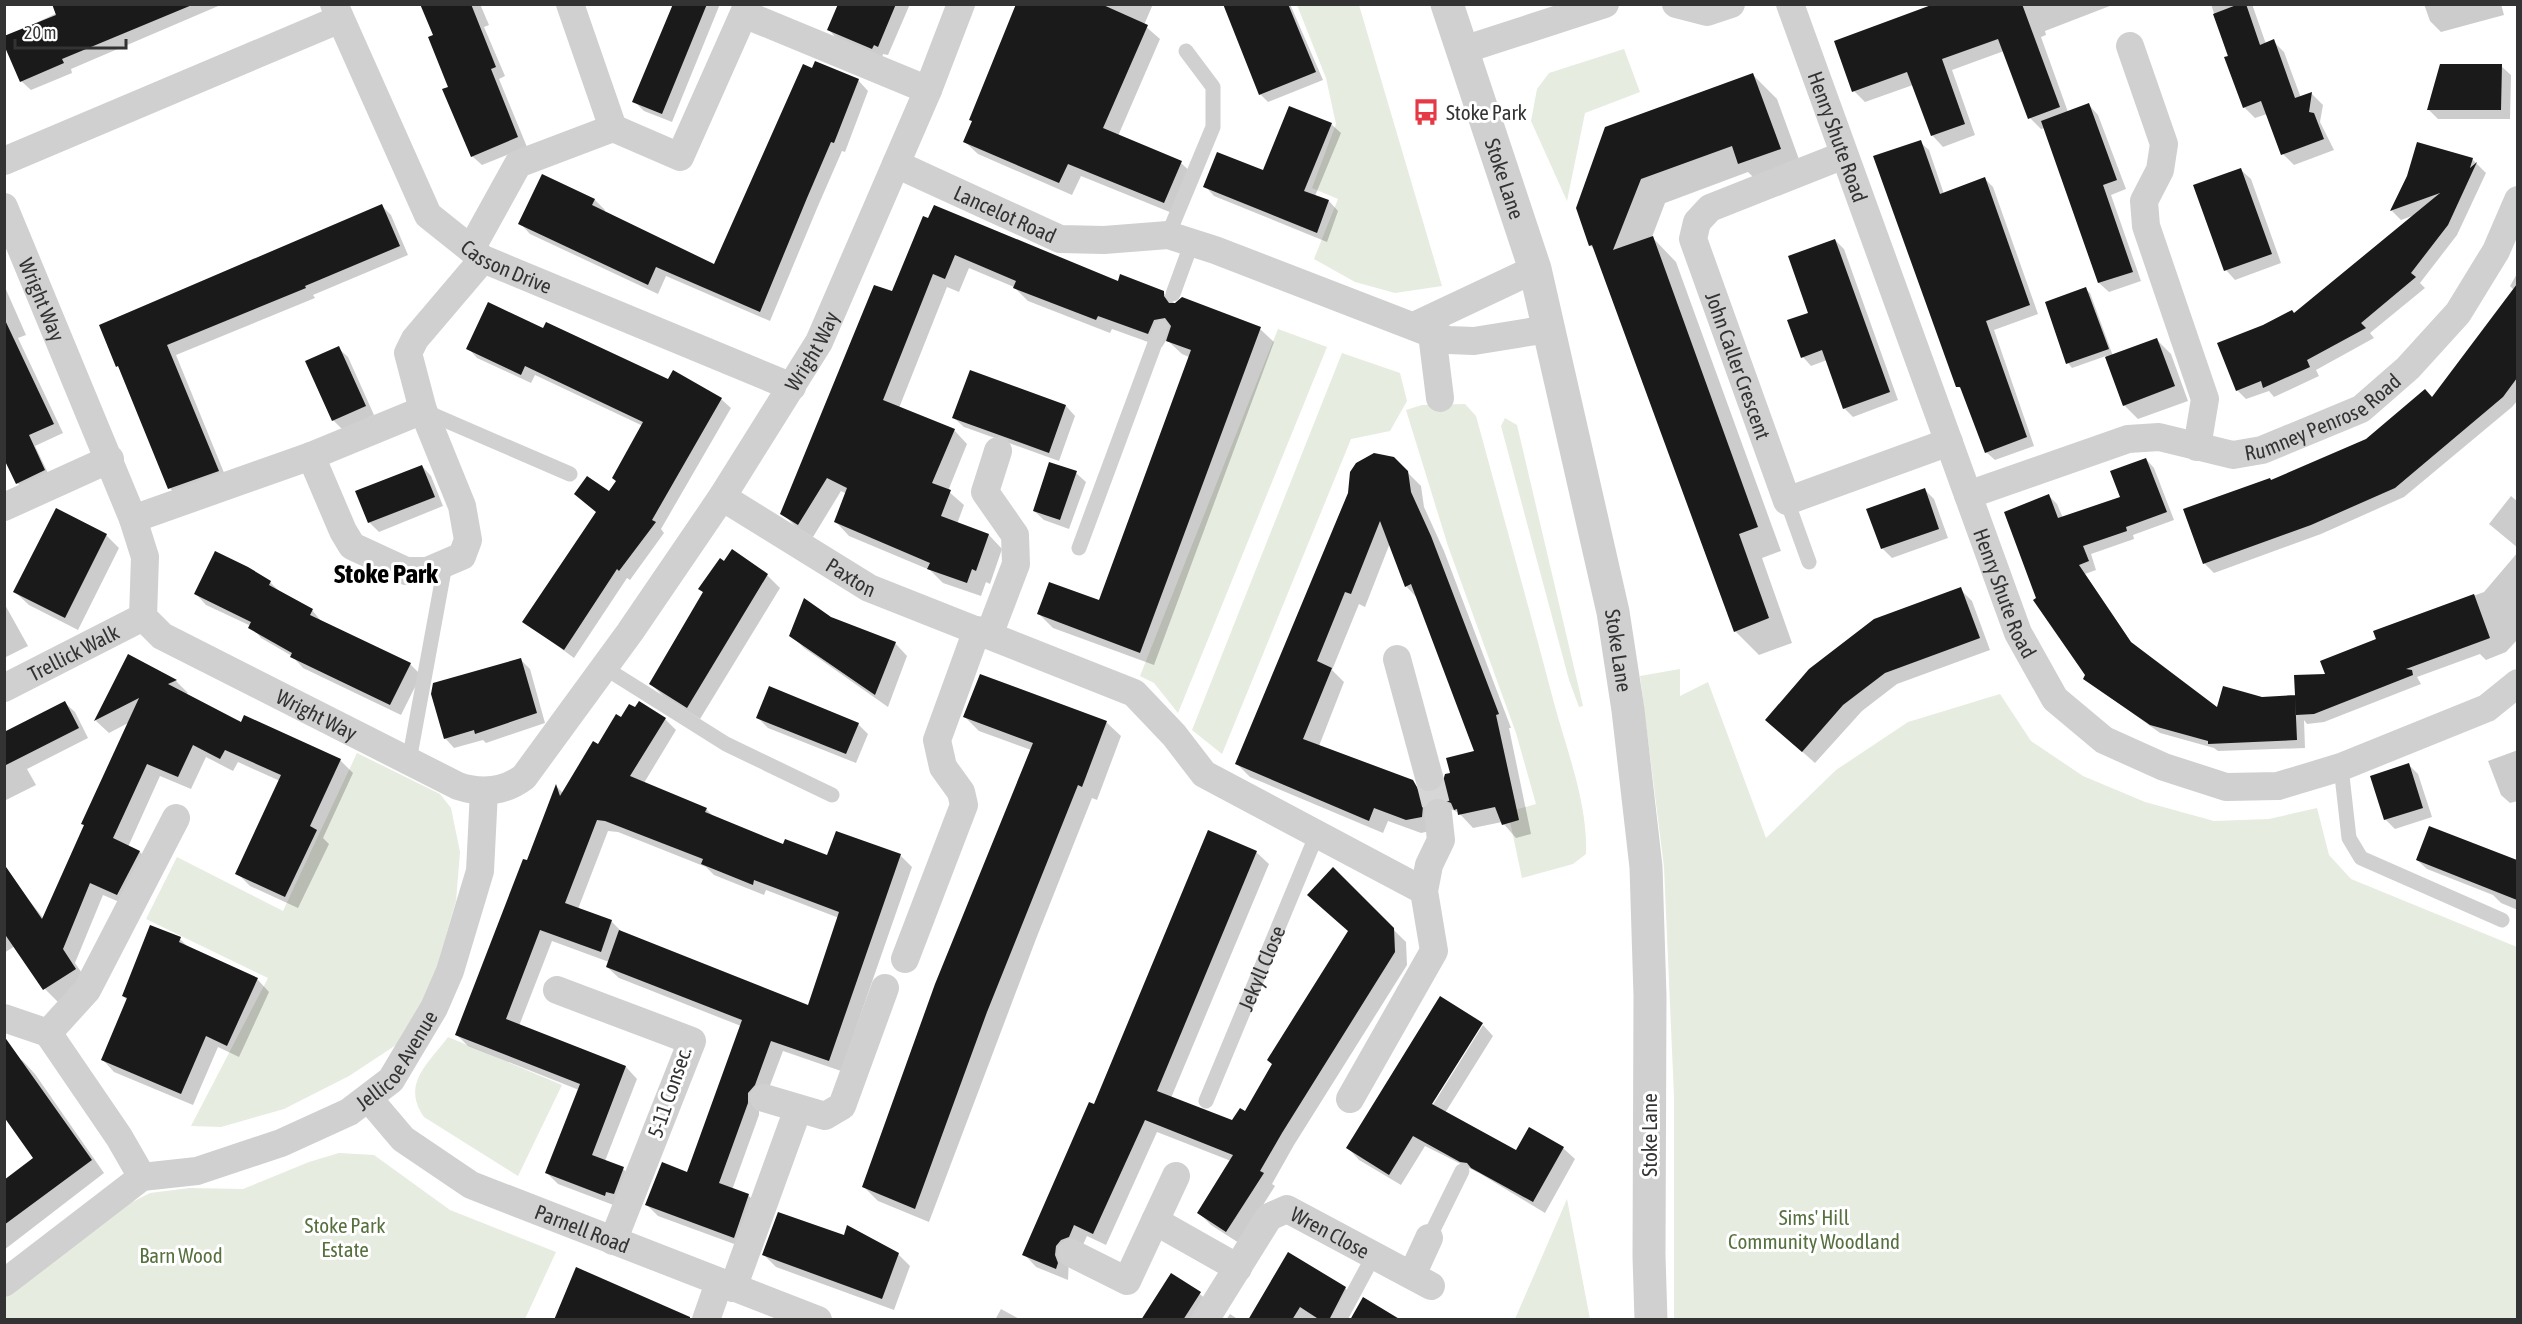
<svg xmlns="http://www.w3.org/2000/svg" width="2522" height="1324" font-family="'Asap Condensed',sans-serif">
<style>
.green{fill:#e6ecdf}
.shadow{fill:#0003;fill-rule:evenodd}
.building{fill:#1a1a1a;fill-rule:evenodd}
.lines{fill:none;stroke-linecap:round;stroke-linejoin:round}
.minor-tunnel{stroke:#d6d6d6;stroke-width:28;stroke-dasharray:28 14;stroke-linecap:butt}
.service{stroke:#d0d0d0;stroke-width:15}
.minor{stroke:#d0d0d0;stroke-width:28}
.tertiary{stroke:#d0d0d0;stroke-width:33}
.labels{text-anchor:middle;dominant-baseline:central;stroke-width:6;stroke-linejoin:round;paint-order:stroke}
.poi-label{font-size:21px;fill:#333;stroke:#fff;text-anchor:start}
.street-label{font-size:21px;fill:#333;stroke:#fff}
.park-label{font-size:21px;fill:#56703f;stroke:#fff}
.district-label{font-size:27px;font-weight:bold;fill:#000;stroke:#fff}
</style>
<rect width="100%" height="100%" fill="#fff"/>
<!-- green -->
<path class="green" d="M1297,5H1359L1442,286L1395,293L1355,282L1314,259L1338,199L1312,188L1336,124L1326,78Z
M1624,49L1640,92L1585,113L1567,201L1531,121L1537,89L1549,73Z
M1278,329L1327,347L1178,713L1154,683L1140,676Z
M1342,353L1400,373L1407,401L1390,431L1351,439L1222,754L1192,730Z
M1465,404L1476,416C1502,512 1529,607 1554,703C1567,751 1588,804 1586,854L1573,864L1522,878L1508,812L1536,804L1516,733L1448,546L1406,410L1422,405Z
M1505,418L1517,425L1583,706L1579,707L1569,680L1501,426Z
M1680,669V696L1708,682L1766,838L1836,770L1908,722L2000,694L2031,741L2083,776L2145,802L2214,821L2269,819L2317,808L2329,855L2351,879L2517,947V1319H1674V1096L1664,867L1640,676Z
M357,753L440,794L451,808L460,852L456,901L430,991L396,1045L349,1076L284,1109L221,1127L191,1126L268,978L146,919L177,857L283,911Z
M448,1037L562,1085L518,1176L424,1117C401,1084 428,1064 448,1037Z
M339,1153L374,1155L450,1210L556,1252L525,1319L5,1320V1292L107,1215L150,1193L190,1188L243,1189L309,1162Z
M1567,1199L1590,1319H1515Z"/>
<!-- shadow -->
<path class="shadow" d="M76,4H223L71,69L72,73L31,90L21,81L4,38Z
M421,4H480L489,25L484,27L505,76L499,79L527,147L482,165L472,156L434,36Z
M667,4H720L672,122L644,111L634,101L673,7Z
M839,4H910L888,55L883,54L882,58L838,40L829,30Z
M1018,4H1153L1144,25L1160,39L1118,136L1181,163L1194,175L1177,215L1081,176L1072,195L978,154L965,142Z
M1226,4H1290L1323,80L1268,102L1260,94Z
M1937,4H2115L2045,31L2046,35L2041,37L2068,112L2089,105L2098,115L2126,189L2111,195L2141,281L2109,292L2099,283L2045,128L2041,129L2030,118L2004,51L1952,70L1975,135L1943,147L1932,135L1913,85L1865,102L1854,91Z
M2211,4H2252L2266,44L2273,41L2284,52L2301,98L2312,94L2323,105L2320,122L2334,150L2294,165L2283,154L2267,114L2255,118L2244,107Z
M2424,4H2501L2504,15L2441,32L2430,21Z
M2501,66L2511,75L2510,119H2438L2428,109Z
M813,70L858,80L868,91L845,152L842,151L818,206L770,321L666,276L658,294L530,234L520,223L543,176L595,200L605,210L604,213L715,266Z
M1753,75L1777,99L1804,173L1764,188L1748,172L1665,203L1652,237L1676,262L1781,551L1762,558L1792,643L1759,655L1735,631L1596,251L1590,245L1578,208Z
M1331,124L1341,133L1315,196L1329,201L1338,211L1327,242L1214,196L1205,186L1264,172Z
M1920,142L1929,150L1944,194L1985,179L1993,187L2038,314L1994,330L2034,446L1995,460L1986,452L1964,392L1958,386Z
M2472,159L2486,173L2457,235L2420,283L2425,288L2370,333L2374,338L2316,370L2319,376L2274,397L2269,391L2246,399L2237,390L2295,314L2415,215L2401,220L2392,211L2408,176Z
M2241,170L2251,179L2281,263L2235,280L2226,270Z
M382,206L391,215L408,255L313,295L315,298L176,355L227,480L179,498L170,488L122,370L118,366Z
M924,218L1119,282L1163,292L1176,305L1182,299L1260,329L1274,342L1154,665L1053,628L1039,614L1099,602L1189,357L1182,354L1168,341L1170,334L1162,347L1112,329L1110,333L1028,301L1014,287L969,268L959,292L947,287L899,408L954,430L967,444L948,491L964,505L957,524L989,535L1002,549L990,584L986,582L981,596L943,583L930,570L849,536L836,522L847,494L841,491L813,537L796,527L782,513L892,293Z
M1835,240L1844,249L1898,400L1853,417L1844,408L1827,360L1811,366L1803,357Z
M2518,272V400L2512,407L2404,497L2321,534L2214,573L2205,564L2185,510L2272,481L2367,440L2433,399L2514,290L2510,286Z
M4,285L26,335L18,338L63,433L35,446L49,475L22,487L17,483L4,442Z
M2085,289L2090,293L2113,356L2157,340L2171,354L2188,401L2138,419L2124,405L2106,356L2072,368L2068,363Z
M544,330L668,381L721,399L731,408L661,529L664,533L630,580L627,578L574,658L524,621L618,482L643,426L535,375L531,383L477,358L468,348Z
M338,348L348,357L374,415L343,430L333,420Z
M971,372L1066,406L1075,416L1059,461L964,427L954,418Z
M1393,458L1421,486L1424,507L1444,551L1511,728H1509L1531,834L1516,838L1502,822L1473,828L1459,813L1451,809L1435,830L1421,833L1388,821L1383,833L1250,777L1236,763ZM1390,543L1406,586L1417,598L1476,752L1434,794L1425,795L1412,782L1319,746L1344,682L1332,670L1359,604L1365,607Z
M2146,459L2154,468L2174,520L2133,535L2134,539L2091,554L2096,570L2085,574L2135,648L2218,709L2262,698L2294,697L2297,699L2378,640L2375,632L2484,592L2518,552V639L2506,652L2486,660L2480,654L2417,677L2421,684L2324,722L2307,724L2304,720L2305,748L2218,751L2214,748L2160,733L2085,679L2087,675L2037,599L2049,496L2057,504L2063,518L2122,498Z
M422,466L431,476L443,506L379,532L369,522Z
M1076,473L1086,482L1069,529L1044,520L1034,511Z
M1925,490L1934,499L1948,538L1892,558L1882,548Z
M2511,496L2518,502V548L2489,524Z
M56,510L106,535L119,548L78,630L29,605L16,593Z
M732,551L767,575L780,588L700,719L663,696L651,684L704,593L700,589Z
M270,582L281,593L312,610L322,622L410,664L421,675L401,715L303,668L292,656L261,638L251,626L206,605L196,594Z
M1960,589L1972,601L1990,650L1897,684L1862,711L1815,763L1779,731Z
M4,603L28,646L4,658Z
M830,618L895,643L907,656L888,707L804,648L791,635Z
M129,657L176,681L188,693L185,695L242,724L340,760L353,773L323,838L329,844L298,908L250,886L237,873L280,781L238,762L233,771L206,757L191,789L160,776L128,847L140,852L152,865L131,907L103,895L75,963L88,982L58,1002L45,989L15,946L4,953V892L16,884L44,919L130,722L109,733L96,721Z
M521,660L530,669L545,723L486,743L483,740L454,748L445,738Z
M65,703L75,712L88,738L27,769L36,785L4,801V733Z
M965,717L1106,722L1121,736L1097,800L1092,798L1036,939L929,1222L878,1201L863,1186L1031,750L979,731Z
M758,718L858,724L868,734L856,763L768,728Z
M622,719H665L676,730L644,783L706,809L714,817L784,846L828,857L900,855L912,867L841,1071L783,1051L766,1096L759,1105V1115L732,1190L749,1196L760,1207L745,1248L658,1216L647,1205L688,1174L741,1026L619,978L607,967L609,962L552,941L519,1026L626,1067L637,1079L605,1161L623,1169L635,1180L616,1206L558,1184L546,1172L579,1090L468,1046L457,1035L557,787L563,793ZM608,831L618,832L706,867L714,875L764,895L766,890L839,918L809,1007L623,933L611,921L578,909Z
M2518,750V801L2510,803L2501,795L2488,761Z
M2409,765L2418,774L2432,817L2395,829L2385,819Z
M2430,828L2518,862V910L2501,903L2493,895L2427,869L2417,860Z
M1256,852L1269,864L1171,1098L1232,1122L1246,1113L1349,932L1333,870L1406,942L1407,965L1294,1145L1272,1184L1275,1186L1239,1243L1211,1225L1199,1213L1231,1161L1157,1132L1106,1245L1087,1236L1081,1249L1069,1258L1068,1280L1036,1267L1024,1254L1094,1106Z
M180,939L190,949L258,980L269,992L239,1057L218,1047L193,1105L114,1072L103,1060L127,1000L123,996Z
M1441,998L1483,1025H1480L1427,1110L1429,1111L1483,1025L1493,1036L1445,1113L1517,1152L1563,1148L1575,1159L1545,1213L1479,1173L1425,1146L1401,1185L1359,1160L1348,1148Z
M22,1060L35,1074L104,1173L4,1250V1182L35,1159L4,1072Z
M898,1254L910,1266L894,1310L776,1267L764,1255Z
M1172,1275L1201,1295L1214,1307L1207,1320H1146Z
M1345,1288L1357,1300L1347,1320H1250Z
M1001,1309L1021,1320H995Z
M1230,1314L1239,1320H1226Z"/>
<!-- building -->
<path class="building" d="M52,4H192V5L62,59L64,63L20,82L4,45V36L56,15Z
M420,4H471L496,67L491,69L518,137L471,157L442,89L448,87L428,37L433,35Z
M673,4H707L662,114L632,102Z
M838,4H896L878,47L874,45L872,49L827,30Z
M1016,4H1101L1148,25L1103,128L1182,161L1164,203L1068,164L1059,183L963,142L972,121L969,120Z
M1223,4H1288L1316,72L1259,95Z
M1934,4H2022L2060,107L2028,119L1998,39L1942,59L1965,124L1931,136L1907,72L1852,92L1834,41Z
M2239,4H2246L2260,45L2274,39L2295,98L2312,92L2309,112L2314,113L2324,139L2281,155L2261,101L2243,108L2224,57L2228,56L2213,14Z
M815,61L859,79L834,143L831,142L807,198L760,312L656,267L648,285L518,224L542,174L595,199L592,205L714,264L803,64L812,68Z
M2440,64H2502L2501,110H2427Z
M1753,73L1781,149L1738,164L1732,146L1641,179L1613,250L1653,236L1758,527L1739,534L1769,618L1734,632L1592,245L1589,246L1576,208L1605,127Z
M2089,103L2117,180L2103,185L2133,272L2098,283L2041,121Z
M1289,106L1332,123L1304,191L1329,200L1317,233L1203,187L1217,152L1263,170Z
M1921,140L1940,194L1985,177L2030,305L1986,321L2027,437L1985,453L1960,387H1956L1873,156Z
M2417,142L2473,158L2470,168L2477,162L2448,225L2411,273L2416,277L2361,323L2366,328L2307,360L2310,367L2263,388L2261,381L2236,391L2217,343L2263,325L2292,310L2294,313L2440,193L2390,211L2407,176Z
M2241,168L2272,254L2224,271L2193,185Z
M382,204L400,246L305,286L306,288L167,345L219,471L168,489L118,366L116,367L99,325Z
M934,205L1118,281L1120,274L1164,291V296L1169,303H1175L1182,297L1261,327L1140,653L1037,614L1049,582L1099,600L1191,350L1166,341L1171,326L1165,318L1154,320L1148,334L1098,316L1096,320L1013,288L1016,281L955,255L945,279L933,274L883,400L955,429L932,483L951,490L941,516L989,534L976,571L972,569L967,583L927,569L930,563L834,522L847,488L827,478L798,525L780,514L874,285L892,291L923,216L928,218Z
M1835,239L1890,392L1843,409L1822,350L1801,358L1787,320L1808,313L1788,256Z
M2517,284V378L2503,397L2395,488L2311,525L2203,564L2183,509L2270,478L2271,480L2366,439L2425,389L2432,397Z
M2086,287L2109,349L2066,364L2045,302Z
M488,302L543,328L546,322L668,379L673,370L722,398L652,520L656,522L619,571L617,569L564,650L522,622L596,512L574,494L587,476L609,491L616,481L612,478L643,422L525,366L521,375L466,349Z
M4,318L54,424L29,435L45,470L16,484L4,459Z
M2157,338L2175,386L2123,406L2105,357Z
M339,346L366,406L332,421L305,361Z
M970,370L1066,405L1049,453L952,418Z
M1374,453L1394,457L1408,471L1411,492L1431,536L1499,714L1496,715L1519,820L1502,825L1495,807L1458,815L1457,809L1454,810L1451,803L1437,797L1429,799L1423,806L1422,817L1406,820L1374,808L1369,821L1235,764L1348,493L1350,472L1356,463ZM1380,521L1405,587L1411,584L1474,751L1446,758L1450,773L1445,774L1441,788L1433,793L1418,789L1413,780L1303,739L1332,668L1317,661L1345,592L1351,594Z
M2146,458L2167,512L2126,527L2127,531L2083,546L2089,561L2079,565L2131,642L2217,707L2223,686L2262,697L2295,695L2297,740L2208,744V741L2150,725L2083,679L2085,675L2033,600L2036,598L2004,512L2049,494L2058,518L2120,497L2110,471Z
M1049,462L1077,471L1060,520L1033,511Z
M422,465L435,497L368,523L355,491Z
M1925,488L1939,529L1881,549L1866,509Z
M56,508L107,534L65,618L13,592Z
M732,549L768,574L687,708L649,684L703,592L698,589L720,558L724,561Z
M215,551L248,567L271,581L269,585L313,609L310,615L411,663L390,705L290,657L292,653L248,628L251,622L194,594Z
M1961,587L1980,638L1885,673L1843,705L1802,752L1765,720L1809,669L1874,619Z
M2474,594L2490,638L2406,669L2412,670L2413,675L2314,714L2296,715L2294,675L2325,674L2320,661L2376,639L2373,631Z
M804,598L831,617L896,642L875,695L789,636Z
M128,654L177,680L168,684L241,722L244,715L341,759L310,826L317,830L285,897L235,874L281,775L225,750L220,759L193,745L178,777L147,764L113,838L140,851L117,895L90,883L63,949L76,969L43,990L4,933V864L42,919L84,825L81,824L139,698L94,721Z
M521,658L537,713L475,734L474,730L444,739L431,694L433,683Z
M980,674L1107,721L1082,787L1078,785L987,1012L915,1209L862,1187L935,984L1033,743L963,717Z
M769,686L859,723L846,754L756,718Z
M65,701L79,728L4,766V732Z
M639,701L666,718L630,776L707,808L705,812L783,844L785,839L827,855L836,831L901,854L829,1061L771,1041L755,1085L748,1093V1103L719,1183L749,1194L734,1238L645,1205L662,1162L687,1172L742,1020L606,967L619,930L808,1005L839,912L754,880L753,885L701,864L703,859L605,821L597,820L565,903L612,920L601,952L540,930L506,1019L626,1066L592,1155L624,1167L614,1194L606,1192L605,1196L545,1173L580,1084L455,1035L523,859L527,860L556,784L560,796L593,741L598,744L616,714L621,717L629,704L635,707Z
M2409,763L2423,808L2384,820L2370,776Z
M2429,826L2517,860V900L2416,860Z
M1208,830L1257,851L1157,1091L1232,1120L1240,1108L1245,1111L1272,1064L1267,1060L1348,931L1307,895L1333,867L1394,928L1395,952L1282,1133L1260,1171L1264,1173L1226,1232L1197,1213L1233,1155L1145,1120L1093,1234L1074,1225L1069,1237L1061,1240L1056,1246L1055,1255L1058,1263L1056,1269L1022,1255L1089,1102L1094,1104Z
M150,925L181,937L179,942L258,978L227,1046L206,1036L181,1094L101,1060L127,998L122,996Z
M1440,996L1483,1023L1432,1104L1516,1150L1529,1127L1564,1147L1533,1202L1471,1168L1467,1163L1460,1162L1413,1136L1389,1175L1346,1148Z
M4,1036L92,1160L4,1225V1180L33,1158L4,1117Z
M778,1212L844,1235L847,1225L899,1253L882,1299L762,1255Z
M1288,1252L1346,1287L1329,1320H1320L1300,1307L1292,1320H1248Z
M576,1267L690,1317V1320H554Z
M1171,1273L1201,1292L1183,1320H1141Z
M1363,1297L1401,1320H1350Z"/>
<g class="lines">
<!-- minor-tunnel -->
<path class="minor-tunnel" d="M1429,777L1438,813"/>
<!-- service -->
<g class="service">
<path d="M1168,235L1213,127V87L1186,51"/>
<path d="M1173,294L1192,242"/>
<path d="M424,411L570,474"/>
<path d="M1787,501L1809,562"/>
<path d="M1079,548L1161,327"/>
<path d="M605,668L726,744L832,795"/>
<path d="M409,761L445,565"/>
<path d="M2341,767L2349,838L2361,858L2502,920"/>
<path id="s1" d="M1206,1101L1317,834"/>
<path d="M1429,1238L1462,1171"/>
<path d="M1339,1320L1374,1255"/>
</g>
<!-- minor -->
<g class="minor">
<path id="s2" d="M334,4L428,215L483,259L792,387"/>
<path d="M570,4L613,128"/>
<path d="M1676,4L1707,12L1731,4"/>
<path id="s3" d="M1790,4L2018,633L2055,699L2104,740L2164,767L2226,787L2278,786L2341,767L2487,708L2518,683"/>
<path d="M744,14L928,90"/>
<path d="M2130,46L2164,144L2160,170L2144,201L2146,226L2205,399L2197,447"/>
<path d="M1463,50L1605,4"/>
<path id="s4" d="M1844,155L1710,208L1697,222L1693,239L1787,501L1949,442"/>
<path d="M4,161L340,19"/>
<path id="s5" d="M896,164L1060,239L1104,240L1168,235L1215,250L1448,340L1474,341L1548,329"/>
<path id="s6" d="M4,207L133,519L145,557L143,617L162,636L458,786C482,794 504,792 524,777L630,632L722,497L819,342L928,90L961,4"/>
<path d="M471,249L518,164L613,128L680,157L748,4"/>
<path d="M1414,326L1535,269"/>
<path d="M1432,334L1440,398"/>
<path d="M311,456L343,531L352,546L406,571H427L462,556L468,540L462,506L423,410L408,353L415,339L483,259"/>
<path id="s7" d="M1968,495L2128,439L2159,437L2233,455L2262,450L2361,409L2408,368L2458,313L2496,251L2518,200"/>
<path id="s8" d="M722,497L869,588L1134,693L1174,735L1204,774L1424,891"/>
<path d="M4,507L110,459"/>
<path d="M133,519L311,456L423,410"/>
<path d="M989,635L1016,564L1015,535L985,492L998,451"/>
<path d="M1397,659L1429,777"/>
<path id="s9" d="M4,688L143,617"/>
<path d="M905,959L964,805L961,792L943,767L937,740L977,630"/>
<path d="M557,990L692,1041L613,1241"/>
<path d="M4,1018L48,1033L119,1137L142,1177"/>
<path d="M48,1033L87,990L176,818"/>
<path d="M764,1098L825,1116L842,1106L885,988"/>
<path id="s10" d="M369,1099L403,1139L471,1185L818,1320"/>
<path d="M1350,1099L1434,951L1424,891L1429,865L1441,840L1438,813"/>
<path d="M1176,1176L1155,1221L1238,1268"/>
<path d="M1071,1253L1127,1281L1155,1221"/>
<path d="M1412,1275L1429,1238"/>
<path id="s11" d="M4,1283L142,1177L197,1171L281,1143L349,1112L391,1080L434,1008L450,971L480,871L484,791"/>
<path d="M733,1288L798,1109"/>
<path d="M706,1320L719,1283"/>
<path id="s12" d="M1205,1320L1269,1217L1287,1209L1431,1286"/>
</g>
<!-- tertiary -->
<path class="tertiary" id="s13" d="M1447,4L1535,269L1613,612L1628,710L1646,867L1650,996L1649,1256L1651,1320"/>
</g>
<!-- icons -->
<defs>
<symbol id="bus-bare" viewBox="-9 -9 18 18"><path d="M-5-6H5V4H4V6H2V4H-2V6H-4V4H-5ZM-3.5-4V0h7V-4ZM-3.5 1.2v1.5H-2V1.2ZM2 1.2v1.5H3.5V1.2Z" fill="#e63946" stroke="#fff" stroke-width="2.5" paint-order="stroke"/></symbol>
</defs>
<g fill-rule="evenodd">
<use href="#bus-bare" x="1407" y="93" width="38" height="38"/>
</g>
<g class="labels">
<!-- poi labels -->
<g class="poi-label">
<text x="1446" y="112">Stoke Park</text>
</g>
<!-- street labels -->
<g class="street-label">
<text stroke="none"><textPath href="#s3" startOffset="141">Henry Shute Road</textPath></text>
<text stroke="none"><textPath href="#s13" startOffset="184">Stoke Lane</textPath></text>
<text stroke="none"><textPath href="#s5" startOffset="120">Lancelot Road</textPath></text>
<text stroke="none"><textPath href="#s2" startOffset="326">Casson Drive</textPath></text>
<text stroke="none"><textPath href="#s6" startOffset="100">Wright Way</textPath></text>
<text stroke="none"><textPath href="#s6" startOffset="1380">Wright Way</textPath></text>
<text stroke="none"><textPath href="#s4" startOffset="315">John Caller Crescent</textPath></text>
<text stroke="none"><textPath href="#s7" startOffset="375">Rumney Penrose Road</textPath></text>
<text stroke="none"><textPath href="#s8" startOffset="152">Paxton</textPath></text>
<text stroke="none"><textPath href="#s3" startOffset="627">Henry Shute Road</textPath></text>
<text stroke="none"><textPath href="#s13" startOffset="670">Stoke Lane</textPath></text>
<text stroke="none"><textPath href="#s9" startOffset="78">Trellick Walk</textPath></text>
<text stroke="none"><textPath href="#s6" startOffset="638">Wright Way</textPath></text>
<text stroke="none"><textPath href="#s1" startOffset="144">Jekyll Close</textPath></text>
<text stroke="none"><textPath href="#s11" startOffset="464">Jellicoe Avenue</textPath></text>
<text transform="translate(669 1092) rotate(-71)">5-11 Consec.</text>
<text transform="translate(1649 1135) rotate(-90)">Stoke Lane</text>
<text stroke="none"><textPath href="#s10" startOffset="254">Parnell Road</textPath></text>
<text stroke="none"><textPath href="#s12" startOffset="190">Wren Close</textPath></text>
</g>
<!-- park labels -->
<g class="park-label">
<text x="1814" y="1217">Sims' Hill<tspan x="1814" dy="24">Community Woodland</tspan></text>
<text x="345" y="1225">Stoke Park<tspan x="345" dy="24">Estate</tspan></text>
<text x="181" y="1255">Barn Wood</text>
</g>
<!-- district labels -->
<g class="district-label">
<text x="386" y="573">Stoke Park</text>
</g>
</g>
<!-- border -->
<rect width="2522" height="1324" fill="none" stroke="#333333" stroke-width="12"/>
<!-- scale -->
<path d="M15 39v9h111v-9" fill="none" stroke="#333333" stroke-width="3"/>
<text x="24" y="39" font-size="18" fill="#333333" stroke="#ffffff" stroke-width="4.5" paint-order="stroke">20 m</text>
</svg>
